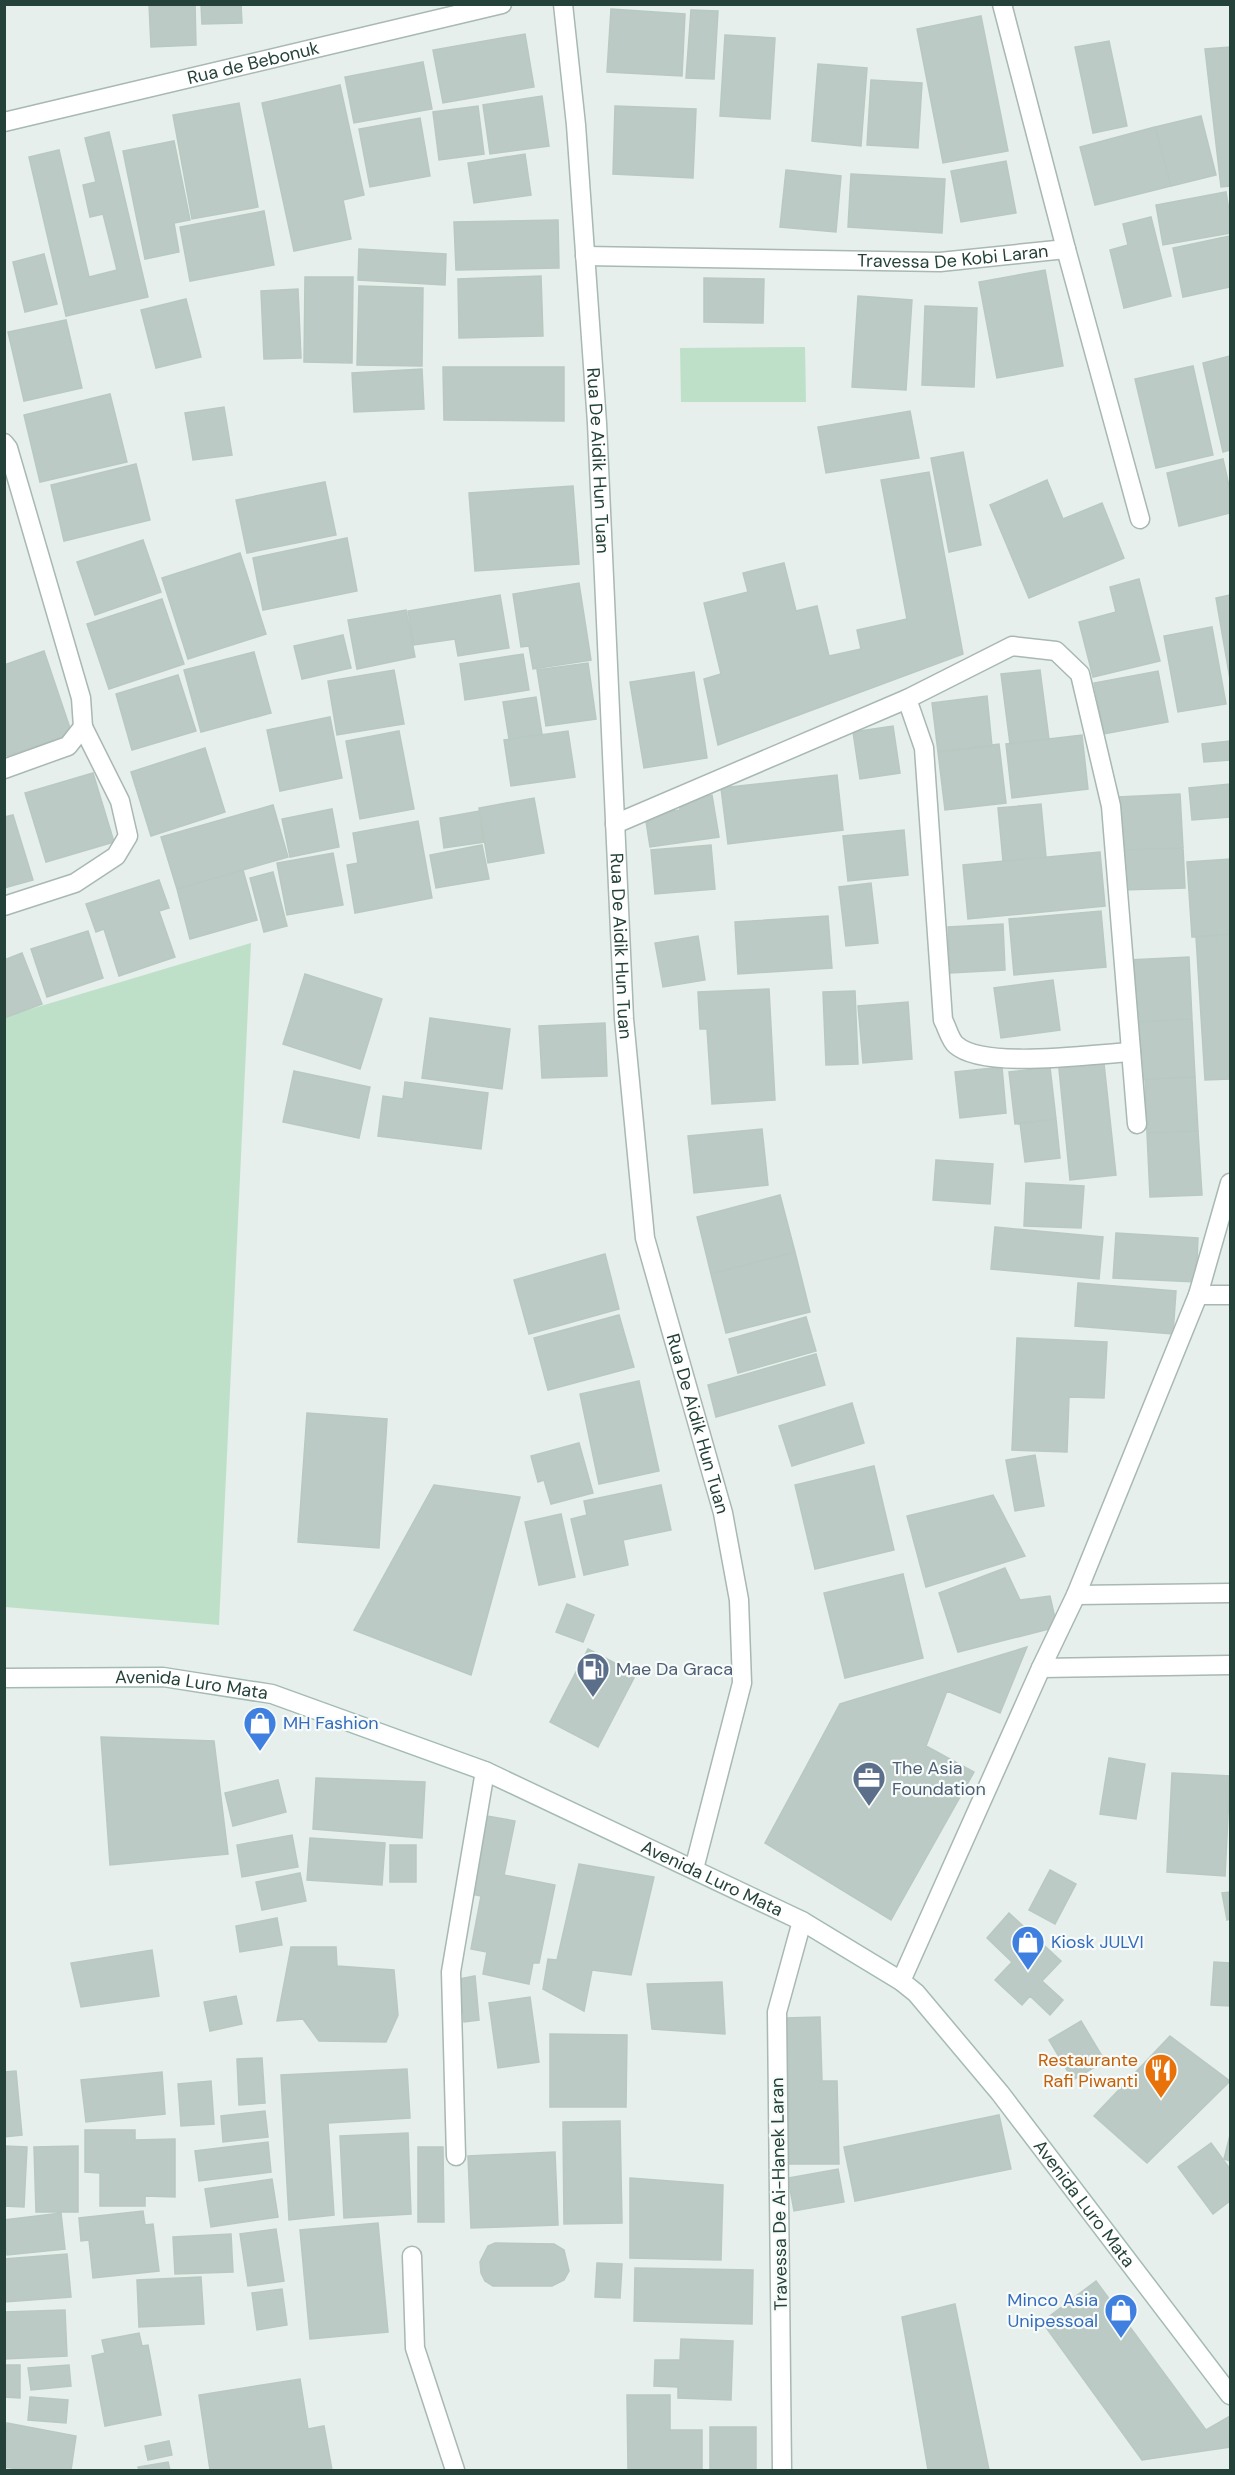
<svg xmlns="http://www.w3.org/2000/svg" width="1235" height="2475" font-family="'DM Sans',sans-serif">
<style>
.green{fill:#bfe0c8}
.building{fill:#bbcac4;stroke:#b8c9c2;stroke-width:1.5}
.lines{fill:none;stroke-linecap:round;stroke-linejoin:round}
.service-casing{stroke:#a8b8b2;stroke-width:21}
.minor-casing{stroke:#a8b8b2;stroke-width:21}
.tertiary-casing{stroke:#a8b8b2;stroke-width:21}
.secondary-casing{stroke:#a4bbb3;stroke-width:21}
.service{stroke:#fff;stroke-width:18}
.minor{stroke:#fff;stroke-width:18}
.tertiary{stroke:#fff;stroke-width:18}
.secondary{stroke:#fff;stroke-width:18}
.labels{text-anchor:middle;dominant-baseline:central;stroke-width:4.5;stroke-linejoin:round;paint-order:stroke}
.street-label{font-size:18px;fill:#24423a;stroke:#f7fbf9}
.service-label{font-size:18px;fill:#4e5e75;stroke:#f7fbf9;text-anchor:start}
.shop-label{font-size:18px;fill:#366cbe;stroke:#f7fbf9;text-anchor:start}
.food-label{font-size:18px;fill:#c56008;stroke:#f7fbf9;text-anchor:end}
</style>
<rect width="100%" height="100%" fill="#e6efeb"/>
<!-- green -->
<path class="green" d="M805,347L806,402H681L680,348Z
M251,943L219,1625L5,1607L4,1017Z"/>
<!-- building -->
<path class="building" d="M149,4H195L196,45L151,47Z
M201,4H241L242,23L202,24Z
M611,9L685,14L682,76L607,72Z
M691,10L718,11L714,79L686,78Z
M981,16L1008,151L943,163L917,29Z
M525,34L534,87L443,103L433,50Z
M725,35L775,38L770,119L720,116Z
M1109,41L1127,126L1093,133L1075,47Z
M1230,47V186L1221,187L1205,49Z
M423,62L432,109L354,123L345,77Z
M818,64L867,68L861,146L812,141Z
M871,80L922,83L918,148L867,145Z
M340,85L364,195L343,200L351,239L294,251L262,103Z
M542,96L549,146L490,154L483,105Z
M239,103L258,207L192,219L173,115Z
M478,106L484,154L439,160L433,112Z
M615,106L696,109L693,178L613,174Z
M1201,116L1216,175L1171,186L1155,127Z
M420,118L430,176L370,187L359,129Z
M1155,127L1171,186L1095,205L1080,147Z
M109,132L148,297L66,316L29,157L59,150L89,277L117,270L103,214L90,217L83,185L96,182L85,138Z
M174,141L190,220L174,223L179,252L145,259L123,151Z
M525,154L531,195L474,203L468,163Z
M1006,161L1016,213L961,222L951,171Z
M786,170L841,176L836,232L780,227Z
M851,174L945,179L942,233L848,227Z
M1226,192L1230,216V233L1163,245L1156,205Z
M264,211L274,265L190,281L180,227Z
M1151,217L1171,296L1124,308L1110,250L1128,245L1123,224Z
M558,220L559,268L456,270L454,222Z
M1230,236V287L1183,297L1173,248Z
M359,249L446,254L445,285L358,280Z
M44,254L57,304L25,312L13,262Z
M1045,270L1063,366L997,378L979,282Z
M541,276L543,336L459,338L458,279Z
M305,277H353L352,363L304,362Z
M704,278L764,279L763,323L704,322Z
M359,286L423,288L422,366L357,365Z
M298,289L301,358L264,359L261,291Z
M858,296L912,300L906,390L852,387Z
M186,299L201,357L156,368L141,310Z
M925,306L977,308L974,387L922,385Z
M66,320L82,388L24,401L8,332Z
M1230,356V450L1223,452L1203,363Z
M1193,366L1213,455L1156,468L1135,379Z
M443,367H564V421L444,420Z
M422,369L424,409L354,412L352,373Z
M110,394L127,462L40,482L24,415Z
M224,407L232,455L193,460L185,413Z
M910,411L919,458L826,473L818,427Z
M963,452L981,545L949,552L931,458Z
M1223,459L1230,490V513L1179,526L1167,473Z
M136,464L150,520L64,541L51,485Z
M929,472L963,654L718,745L704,679L721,674L704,603L748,592L743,573L784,563L796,611L817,606L829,656L861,649L857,630L907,619L881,480Z
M1047,480L1063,519L1102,503L1124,558L1029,598L990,505Z
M325,482L336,535L247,553L236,500Z
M573,486L579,564L475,571L469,493Z
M347,538L357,591L263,610L253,558Z
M143,540L161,592L95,615L77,562Z
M240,553L266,634L188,659L162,578Z
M1139,579L1160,661L1093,677L1079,622L1116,612L1110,587Z
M579,583L591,660L533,669L529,646L521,647L513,594Z
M500,595L509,648L458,656L455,639L414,645L408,611Z
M1230,595V679L1216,598Z
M162,599L184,664L109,689L87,624Z
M406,610L415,657L357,669L348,620Z
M1212,627L1226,704L1178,712L1164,636Z
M343,635L351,668L302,679L294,646Z
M44,651L72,734L7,756L4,748V665Z
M254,652L271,713L201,732L184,670Z
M523,654L529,690L465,700L460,664Z
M588,663L596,719L546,726L537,670Z
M394,670L404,724L337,735L328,681Z
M1040,670L1049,739L1010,744L1001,674Z
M1158,671L1168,722L1104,734L1094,683Z
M694,672L707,758L644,768L630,682Z
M178,675L196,731L132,750L116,694Z
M987,696L992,746L938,752L932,703Z
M536,697L542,734L509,739L503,702Z
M330,717L342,778L280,791L267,730Z
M893,726L900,773L860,779L853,732Z
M399,731L414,809L360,819L346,741Z
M568,731L575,777L511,786L504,740Z
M1082,735L1088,789L1012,798L1006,744Z
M1230,741V760L1204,762L1202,744Z
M999,744L1006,803L945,810L938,752Z
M205,748L225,812L151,836L131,772Z
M93,773L114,842L46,862L25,793Z
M837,775L843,830L728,844L721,788Z
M1230,784V817L1192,820L1189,788Z
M1180,794L1183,848L1121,850L1118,797Z
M712,795L719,837L650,847L645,815L680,810L679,800Z
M534,798L544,853L488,863L479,808Z
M1041,804L1046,857L1003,861L998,808Z
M273,805L288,857L177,889L161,837Z
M332,809L339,847L290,857L282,819Z
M479,811L484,842L444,848L440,818Z
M13,815L33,880L4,888V817Z
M418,821L432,898L355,913L347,865L358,863L353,833Z
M904,830L908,875L848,881L843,836Z
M482,845L489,879L436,888L430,855Z
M711,845L715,889L655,894L651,850Z
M1183,848L1185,888L1123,890L1121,850Z
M1100,852L1105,906L968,919L963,865Z
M333,853L343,905L287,915L277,863Z
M1230,859V934L1192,937L1187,862Z
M243,870L257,920L190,939L177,889Z
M273,872L287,926L264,932L250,878Z
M159,880L169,908L159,911L175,957L119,976L104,929L96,932L86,904Z
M871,883L878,943L846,946L839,887Z
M1101,911L1106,967L1014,975L1009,919Z
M828,916L832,968L738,974L735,922Z
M1003,924L1005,970L950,973L948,927Z
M88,931L103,978L47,997L31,949Z
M1230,934V1079L1205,1080L1196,937Z
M698,936L705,980L663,987L655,943Z
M22,953L42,1004L4,1018V960Z
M1189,957L1192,1019L1132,1022L1128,960Z
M305,974L382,999L360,1069L283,1044Z
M1053,980L1060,1030L1001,1038L994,988Z
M769,989L775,1100L712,1104L707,1029H700L698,992Z
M855,991L858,1064L826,1065L823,992Z
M908,1002L912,1059L863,1063L858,1006Z
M430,1018L510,1029L502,1089L422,1078Z
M1192,1019L1195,1077L1134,1080L1132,1022Z
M605,1023L607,1076L542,1078L539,1026Z
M1103,1054L1116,1175L1070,1180L1058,1059Z
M1002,1067L1006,1113L960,1118L955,1072Z
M1050,1067L1056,1119L1015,1124L1009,1072Z
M294,1071L370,1087L359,1138L283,1122Z
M1195,1077L1198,1131L1147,1133L1145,1079Z
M405,1082L488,1093L481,1149L378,1136L383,1096L403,1099Z
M1056,1119L1060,1158L1025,1162L1020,1123Z
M762,1129L768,1185L694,1193L688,1136Z
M1198,1131L1202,1195L1150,1197L1147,1133Z
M936,1160L993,1164L990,1204L933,1200Z
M1026,1183L1084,1186L1081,1228L1024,1226Z
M780,1195L795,1252L711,1274L697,1217Z
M995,1227L1103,1237L1099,1279L991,1269Z
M1116,1233L1198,1238L1196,1282L1113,1278Z
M795,1252L810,1312L726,1333L711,1274Z
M605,1254L619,1309L529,1334L514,1280Z
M1078,1283L1176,1291L1173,1334L1075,1326Z
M619,1315L634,1367L548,1390L534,1338Z
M806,1317L816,1351L738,1373L729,1339Z
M1017,1338L1107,1342L1104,1398L1069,1397L1067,1452L1012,1450Z
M816,1354L825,1385L716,1417L708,1385Z
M639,1381L659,1471L599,1484L580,1394Z
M852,1403L864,1443L792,1466L779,1426Z
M307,1413L387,1419L379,1548L298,1542Z
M579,1443L593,1493L551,1504L544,1480L538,1482L531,1456Z
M1035,1455L1044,1506L1015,1511L1006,1460Z
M874,1466L894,1550L815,1569L795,1485Z
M434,1485L520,1497L471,1675L354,1630Z
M661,1485L671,1530L623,1540L628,1565L584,1575L571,1519L587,1515L584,1501Z
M993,1495L1025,1556L926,1587L907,1516Z
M561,1514L575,1577L539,1585L525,1522Z
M1005,1568L1020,1600L1050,1596L1057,1627L958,1652L939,1593Z
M903,1574L923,1658L845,1678L824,1593Z
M567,1604L594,1615L583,1642L556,1632Z
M1027,1647L1000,1713L947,1691L926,1746L974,1772L891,1920L765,1843L840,1704Z
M588,1649L636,1674L598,1747L550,1722Z
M101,1737L214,1741L228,1854L110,1865Z
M1109,1758L1145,1764L1136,1819L1100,1814Z
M1172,1773L1230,1776L1225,1876L1167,1872Z
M316,1778L425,1782L422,1838L313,1829Z
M278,1780L286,1812L233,1826L225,1793Z
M487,1816L515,1821L504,1875L555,1885L539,1963H533L529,1984L483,1974L487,1952L471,1949L481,1896L471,1894Z
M292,1835L298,1867L242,1877L237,1845Z
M310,1838L385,1843L382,1885L307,1880Z
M390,1845H416V1882H390Z
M579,1864L654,1877L631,1975L592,1970L584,2011L543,1989L548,1959L557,1960Z
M1050,1870L1076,1884L1055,1924L1029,1910Z
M300,1873L306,1901L262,1910L256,1882Z
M1230,1892V1919L1227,1920L1222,1893Z
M1009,1913L1061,1961L1042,1981L1063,2000L1050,2015L1030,1996L1022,2005L995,1980L1012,1962L987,1938Z
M277,1918L282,1945L240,1952L236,1926Z
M291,1947H336L337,1966L394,1970L398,2015L386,2042L319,2041L303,2019L277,2021Z
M152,1950L159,1996L81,2007L71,1963Z
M1214,1962L1230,1963V2006L1211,2005Z
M475,1976L479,2020L464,2022L459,1979Z
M722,1982L725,2034L652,2029L647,1984Z
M236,1996L242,2024L210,2031L204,2002Z
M530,1997L539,2062L498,2068L489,2003Z
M820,2017L822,2081H837L839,2164H789L785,2018Z
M1081,2021L1105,2061L1073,2080L1049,2040Z
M550,2034L627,2035L626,2107H550Z
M1170,2036L1230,2081L1147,2163L1094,2116Z
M262,2058L265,2103L239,2105L237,2059Z
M407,2069L410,2118L328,2123L334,2215L289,2220L281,2075Z
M16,2071L22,2135L4,2137V2072Z
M162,2072L165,2114L86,2122L81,2080Z
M211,2081L214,2124L181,2126L178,2084Z
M265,2111L268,2137L223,2142L221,2116Z
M999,2115L1011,2169L855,2201L844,2147Z
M620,2121L622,2223L564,2224L563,2122Z
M85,2130H135V2140L175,2139V2197L145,2196V2206H100V2173L85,2172Z
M408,2133L411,2214L344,2218L340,2136Z
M1230,2135V2161L1224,2159Z
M268,2142L271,2172L199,2181L195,2151Z
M1211,2143L1230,2169V2201L1213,2214L1178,2167Z
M4,2146L27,2147L24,2207L4,2206Z
M78,2146V2212H36L34,2147Z
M418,2147H443L444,2222H418Z
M555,2152L558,2225L471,2228L468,2156Z
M838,2169L844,2202L794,2211L788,2178Z
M630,2178L723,2185L721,2260L630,2258Z
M272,2179L278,2217L211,2227L205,2189Z
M143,2211L145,2225L153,2224L159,2271L93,2278L89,2240L81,2241L79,2218Z
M61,2213L65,2249L7,2255L4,2220Z
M378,2223L388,2332L310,2339L300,2230Z
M276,2229L284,2281L248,2286L240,2234Z
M231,2234L233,2272L175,2274L173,2237Z
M495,2243L554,2244L564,2250L569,2271L564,2280L552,2286H493L485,2281L481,2273L480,2262L488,2246Z
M67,2254L71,2297L4,2302V2259Z
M597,2263L622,2264L620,2298L595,2297Z
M635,2268L753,2270L752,2324L634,2321Z
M201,2277L204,2324L139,2327L137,2280Z
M1096,2281L1206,2430L1230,2416V2447L1142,2460L1042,2322Z
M282,2289L287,2325L257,2330L252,2293Z
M955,2304L989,2470H928L902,2317Z
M65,2310L67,2356L4,2359V2312Z
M139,2333L142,2346L148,2345L161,2415L105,2426L92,2356L105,2353L102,2340Z
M681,2339L733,2341L731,2400L678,2398V2387L654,2386L655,2360H680Z
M4,2365H20V2398L4,2397Z
M69,2365L71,2386L31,2390L28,2368Z
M300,2379L308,2429L324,2426L332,2470H210L199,2395Z
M627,2395H670V2430H702V2470H628Z
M30,2397L68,2400L66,2423L28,2420Z
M7,2423L76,2436L71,2470H27L4,2467Z
M710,2427H756V2470H710Z
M169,2441L172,2455L148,2460L145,2446Z
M168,2462L170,2470H139L138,2467Z"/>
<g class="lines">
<defs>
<path id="service" d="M1198,1295H1230
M1076,1595L1230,1593
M412,2256L415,2348L455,2470"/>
<g id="minor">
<path id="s1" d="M563,4L576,125L597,423L624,1019L645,1238L723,1513L739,1600L742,1683L694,1869"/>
<path d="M1066,249L1140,519"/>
<path id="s2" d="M585,256L940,262L1066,249L1002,4"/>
<path d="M4,443L8,448L81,698L83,727L68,746L4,769"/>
<path d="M907,699L924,748L943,1020C947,1027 950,1040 956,1045C984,1070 1092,1054 1131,1052"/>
<path d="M615,824L907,699L1012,646L1056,651L1080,674L1111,806L1137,1124"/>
<path d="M4,906L75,883L116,856L128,836L120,801L83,727"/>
<path d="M1041,1668L1230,1665"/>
<path d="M901,1981L1041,1668L1076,1595L1198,1295L1230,1183"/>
<path d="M456,2156L451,1972L485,1771"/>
<path d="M782,2470L777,2012L802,1921"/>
</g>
<g id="tertiary">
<path id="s3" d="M4,122L502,4"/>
</g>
<g id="secondary">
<path id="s4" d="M4,1678L163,1677L272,1694L485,1771L802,1921L901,1981L916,1993L1000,2093L1230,2395"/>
</g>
</defs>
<!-- service casing -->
<use href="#service" class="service-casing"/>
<!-- minor casing -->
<use href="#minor" class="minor-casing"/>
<!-- tertiary casing -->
<use href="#tertiary" class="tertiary-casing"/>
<!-- secondary casing -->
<use href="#secondary" class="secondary-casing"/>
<!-- service -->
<use href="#service" class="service"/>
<!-- minor -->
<use href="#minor" class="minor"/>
<!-- tertiary -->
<use href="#tertiary" class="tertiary"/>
<!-- secondary -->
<use href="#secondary" class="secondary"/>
</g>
<!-- icons -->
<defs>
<symbol id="fuel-pin" viewBox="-11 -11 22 30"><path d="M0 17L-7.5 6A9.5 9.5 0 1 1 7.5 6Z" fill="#5c6f8a" stroke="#f7fbf9"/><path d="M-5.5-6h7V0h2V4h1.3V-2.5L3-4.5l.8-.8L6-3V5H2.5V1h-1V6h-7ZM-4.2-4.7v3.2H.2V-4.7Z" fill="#fff"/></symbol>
<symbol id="shop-pin" viewBox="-11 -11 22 30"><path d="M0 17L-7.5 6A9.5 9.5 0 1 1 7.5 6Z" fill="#3f7fe0" stroke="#f7fbf9"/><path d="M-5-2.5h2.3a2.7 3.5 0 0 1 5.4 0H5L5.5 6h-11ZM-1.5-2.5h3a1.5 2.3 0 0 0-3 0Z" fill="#fff"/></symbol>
<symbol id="office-pin" viewBox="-11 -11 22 30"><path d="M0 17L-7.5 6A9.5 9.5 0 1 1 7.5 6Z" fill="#5c6f8a" stroke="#f7fbf9"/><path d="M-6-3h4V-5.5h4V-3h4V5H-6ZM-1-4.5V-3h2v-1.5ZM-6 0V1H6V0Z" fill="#fff"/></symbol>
<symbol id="restaurant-pin" viewBox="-11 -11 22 30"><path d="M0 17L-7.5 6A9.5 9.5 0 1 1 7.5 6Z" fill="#e8710a" stroke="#f7fbf9"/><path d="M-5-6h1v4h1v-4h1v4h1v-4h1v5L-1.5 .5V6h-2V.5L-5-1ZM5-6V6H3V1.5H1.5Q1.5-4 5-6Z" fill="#fff"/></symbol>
</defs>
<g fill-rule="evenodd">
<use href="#fuel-pin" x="574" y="1650" width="38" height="52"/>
<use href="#shop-pin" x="241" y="1704" width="38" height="52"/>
<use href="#office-pin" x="850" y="1759" width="38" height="52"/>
<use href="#shop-pin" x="1009" y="1923" width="38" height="52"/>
<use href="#restaurant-pin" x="1142" y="2051" width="38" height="52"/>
<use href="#shop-pin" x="1102" y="2291" width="38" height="52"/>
</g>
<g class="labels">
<!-- street labels -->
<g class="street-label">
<text stroke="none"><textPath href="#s3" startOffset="256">Rua de Bebonuk</textPath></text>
<text stroke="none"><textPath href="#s2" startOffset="368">Travessa De Kobi Laran</textPath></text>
<text stroke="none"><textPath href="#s1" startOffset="458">Rua De Aidik Hun Tuan</textPath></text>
<text stroke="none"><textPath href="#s1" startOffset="944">Rua De Aidik Hun Tuan</textPath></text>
<text stroke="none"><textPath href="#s1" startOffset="1430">Rua De Aidik Hun Tuan</textPath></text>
<text stroke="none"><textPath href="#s4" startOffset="188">Avenida Luro Mata</textPath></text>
<text stroke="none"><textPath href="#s4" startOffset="747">Avenida Luro Mata</textPath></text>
<text transform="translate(779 2194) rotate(-91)">Travessa De Ai-Hanek Laran</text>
<text stroke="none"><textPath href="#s4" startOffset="1251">Avenida Luro Mata</textPath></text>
</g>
<!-- service labels -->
<g class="service-label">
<text x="616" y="1669">Mae Da Graca</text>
<text x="892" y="1768">The Asia<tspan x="892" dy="21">Foundation</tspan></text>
</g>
<!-- shop labels -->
<g class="shop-label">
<text x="283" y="1723">MH Fashion</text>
<text x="1051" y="1942">Kiosk JULVI</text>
<text x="1098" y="2300" text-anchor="end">Minco Asia<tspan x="1098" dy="21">Unipessoal</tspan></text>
</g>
<!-- food labels -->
<g class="food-label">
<text x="1138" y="2060">Restaurante<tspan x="1138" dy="21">Rafi Piwanti</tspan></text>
</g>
</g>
<!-- border -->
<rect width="1235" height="2475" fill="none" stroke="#24423a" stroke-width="12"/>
</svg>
